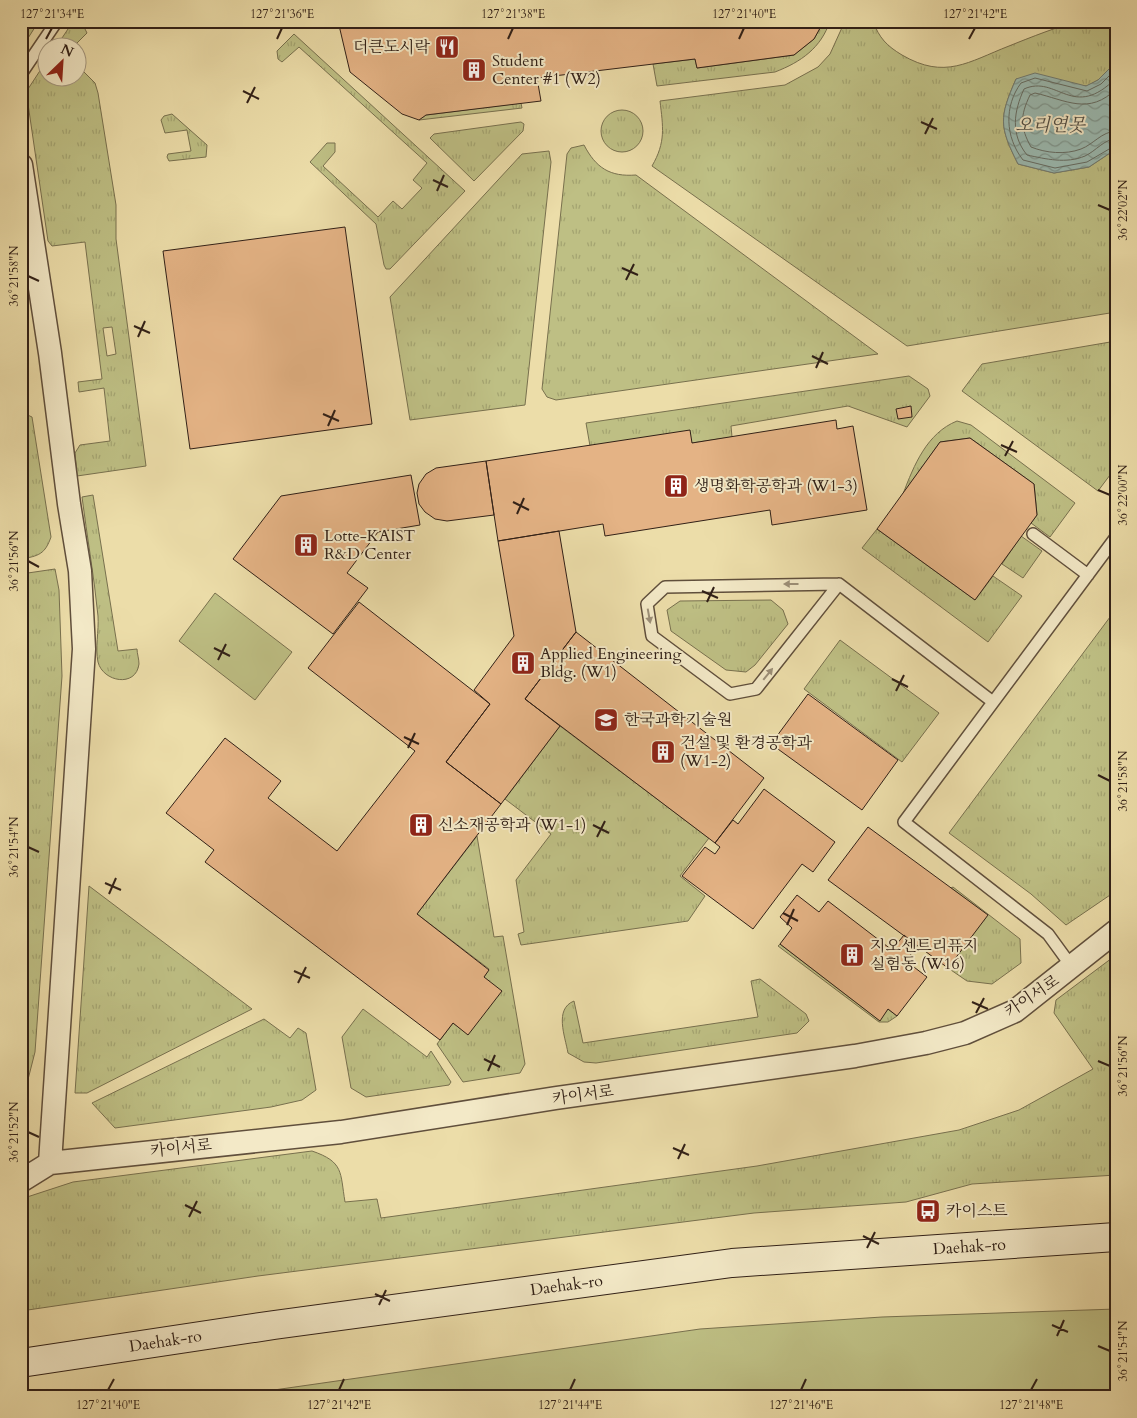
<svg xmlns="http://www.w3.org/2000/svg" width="1137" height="1418" font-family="Cardo,'Noto Serif KR',serif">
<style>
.grass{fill:url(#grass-tufts);stroke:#78704e;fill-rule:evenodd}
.park{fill:#bebf84;stroke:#78704e}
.water{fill:url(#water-waves);stroke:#717c73}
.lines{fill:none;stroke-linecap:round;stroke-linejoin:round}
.shore{stroke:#666d64;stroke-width:1}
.building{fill:#e4b385;stroke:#312017}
.service-casing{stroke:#604f3c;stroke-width:14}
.minor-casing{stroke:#604f3c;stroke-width:25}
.secondary-casing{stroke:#312017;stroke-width:30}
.service{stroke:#f3e9c7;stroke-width:11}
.minor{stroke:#f3e9c7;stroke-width:22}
.secondary{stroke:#f3e9c7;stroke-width:28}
.oneway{fill:#9c8f78}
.ticks{fill:none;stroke:#312017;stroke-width:2}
.labels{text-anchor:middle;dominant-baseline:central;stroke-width:4;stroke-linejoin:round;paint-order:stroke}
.poi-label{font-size:16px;fill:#312017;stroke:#f3e9c7;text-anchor:start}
.street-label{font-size:16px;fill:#312017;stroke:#f3e9c7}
.water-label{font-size:18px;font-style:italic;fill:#514e45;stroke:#f3e9c7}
.neatline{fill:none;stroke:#312017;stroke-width:2}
.ticks-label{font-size:12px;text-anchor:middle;fill:#312017}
</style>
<defs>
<pattern id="grass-tufts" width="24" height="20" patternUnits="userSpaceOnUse" patternTransform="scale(1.25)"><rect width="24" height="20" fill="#bebf84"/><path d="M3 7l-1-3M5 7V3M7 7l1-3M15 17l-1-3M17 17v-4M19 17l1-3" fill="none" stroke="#a4a471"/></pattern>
<pattern id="water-waves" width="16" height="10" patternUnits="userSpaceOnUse" patternTransform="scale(1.25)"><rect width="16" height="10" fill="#9bbab1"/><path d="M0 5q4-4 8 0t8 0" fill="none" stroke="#7f978f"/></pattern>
</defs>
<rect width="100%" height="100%" fill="#ecdda9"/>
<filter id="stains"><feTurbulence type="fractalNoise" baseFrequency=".004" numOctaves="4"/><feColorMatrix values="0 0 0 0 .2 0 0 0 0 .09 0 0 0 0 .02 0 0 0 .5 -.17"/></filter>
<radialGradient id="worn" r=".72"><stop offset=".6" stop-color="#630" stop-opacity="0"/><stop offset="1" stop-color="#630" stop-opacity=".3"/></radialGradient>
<!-- grass -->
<path class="grass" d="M21,21H39L21,49Z
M824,21H830C821,48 801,62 775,72L657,86L653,64L695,59L697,68L794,55L814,39Z
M845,21H873C879,38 887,46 902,55C945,80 968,62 1009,46C1029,38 1061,25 1081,21C1092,19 1105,21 1116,21V62L1098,80L1087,86L1016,79C999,118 999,126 1018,164L1054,173L1089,167L1116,149V312L907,346L652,166C666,142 663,127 660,101L785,85L818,67L830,54Z
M77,24L84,27L87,33L73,47H56L70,26Z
M294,34L465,191L390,269H386L384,265L376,224L310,162L327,143H335V152L323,166L378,217L393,201L402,209L422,188L413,180L427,163L299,47L282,62L278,59L277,51Z
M47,60L48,78H78V66L95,83L98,93L116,205V239L146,466L77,476L75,453L80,445L110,441L104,388L79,392L78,382L102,379L85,242L52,246L48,241L27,97L28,89ZM112,327L116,354L107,356L103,328Z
M521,103L522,108L419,120L426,115Z
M601 131a21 21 0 1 1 42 0a21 21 0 1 1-42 0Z
M172,114L207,145L206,157L169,161L167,157L168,154L191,151L187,130L165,133L161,120L164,116Z
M521,122L524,124L523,131L474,181L430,138L434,134Z
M584,145C596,168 610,177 636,175L878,354L556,400L547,397L542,389L567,154L571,148Z
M549,151L551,162L525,405L410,420L390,297L522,154Z
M1116,341V467L1098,491L962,391L982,364Z
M909,376L928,389L930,396L907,427L848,406L731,426L732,437L692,443L590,446L586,423Z
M21,412L32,417L51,537C45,554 39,556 21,559Z
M957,421L971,425L1075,503L1050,537L1031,523L1037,515L1034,484L970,438L940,442L903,494C914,465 927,433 957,421Z
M93,495L118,651L137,649C137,653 139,659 139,664C136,688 103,682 98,662C95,648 99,631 98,616C94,576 87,536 82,497Z
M877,529L975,600L993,576L1022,596L988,642L862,548Z
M1021,536L1042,551L1023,578L1002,564Z
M55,569L59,590L62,676L35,1052L21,1107V574Z
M771,600L783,610L788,624L755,665L746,672L726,670L671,631L667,610L680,601Z
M1116,609V891L1066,925L1031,894L949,833Z
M840,640L939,713L902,762L804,689Z
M560,726L709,838L680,876L705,896L688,921L521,945L518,934L524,932L516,880L551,834L505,799Z
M477,836L494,937L503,936L525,1064L520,1073L463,1082L437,1044L453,1023L468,1034L484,977L489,969L417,914Z
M89,886L252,1009L87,1093H75Z
M953,887L1020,939L1021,963L992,984L967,981L948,968L987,915L951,888Z
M780,944L879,1020L888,1009L897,1016L888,1022H879L778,946Z
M1116,955V1175L972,1184L906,1202L754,1213L258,1276L21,1311V1199L73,1182L312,1151C344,1162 340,1172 345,1202L377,1199L381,1218L757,1166L959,1130L1019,1110L1093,1069L1054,1013L1056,1000Z
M760,979L806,1014L809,1021L797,1033L596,1063L584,1062L568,1053C565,1036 554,1009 574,1001L583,1043L758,1017L751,981Z
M363,1009L427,1057L431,1051L451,1082L449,1085L366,1097L351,1088L342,1037Z
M264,1019L290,1038L298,1028L306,1033L316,1090L302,1100L271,1107L115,1128L92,1103Z"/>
<!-- park -->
<path class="park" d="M215,593L292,652L255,700L179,641Z
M1116,1309V1397H225L700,1329L882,1317Z"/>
<!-- water -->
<path class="water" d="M1116,62V149L1089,167L1054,173L1018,164C999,126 999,118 1016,79L1035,73L1086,86L1098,80Z"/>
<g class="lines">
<!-- shore -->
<path class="shore" d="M1116,69L1101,84L1087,91L1035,78L1021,83C1004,106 1005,137 1023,160L1055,168L1087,162L1116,145
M1116,78C1073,122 1057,74 1024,89C1014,111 1010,134 1027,155C1046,159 1066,164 1085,156C1096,151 1104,139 1116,139
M1116,89C1089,116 1066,100 1035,93L1030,95C1020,116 1020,127 1031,147C1046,153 1065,155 1081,149C1094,144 1101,132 1116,131"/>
</g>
<!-- building -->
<path class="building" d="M338,21H824L814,39L794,55L697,68L695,59L537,78L541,101L426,115L419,120L402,114L350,72Z
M345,227L372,424L190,449L163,251Z
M911,406L912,417L898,419L896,409Z
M836,420L837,429L853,426L867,510L772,525L770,510L605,536L603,524L498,541L486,461L690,430L692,443Z
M970,438L1034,484L1037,515L975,600L877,529L940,442Z
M486,461L494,515L447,521L435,519L425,512L419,504L417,493L419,484L426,474L436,468Z
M411,475L420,525L378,532L347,573L368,588L333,634L233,559L281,496Z
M559,531L576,632L525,699L560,726L501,804L446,762L490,704L474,690L514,636L498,541Z
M359,602L490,704L446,762L501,804L417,914L489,970L484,977L502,991L468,1035L453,1023L440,1040L205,862L214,850L166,813L225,738L281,781L268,798L337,851L415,751L308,668Z
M576,632L764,778L715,843L525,699Z
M808,694L898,760L862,810L771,744Z
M764,789L835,842L813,872L802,864L753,929L682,876L705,847L715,854L720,847L715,843L733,820L738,824Z
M868,827L988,915L948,968L828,880Z
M797,895L819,912L828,901L892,950L904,935L917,946L906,961L927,977L897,1016L888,1009L880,1021L780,944L792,928L780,917Z"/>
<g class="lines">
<defs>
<path id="service" d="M21,74L57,21
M1033,534L1088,575
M839,584L756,689L730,694L652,636L647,604L665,587L839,584L993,702
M1072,967L1048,934L904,822L1116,537"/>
<path id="minor" d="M21,165L50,353L69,504L80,571L84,649L50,1163
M21,1181L50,1163L341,1132L556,1098L855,1056L926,1043L965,1033L1015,1011L1116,931"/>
<g id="secondary">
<path id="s1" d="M21,1363L274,1325L732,1263L1116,1237"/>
</g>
</defs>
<!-- service casing -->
<use href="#service" class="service-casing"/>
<!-- minor casing -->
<use href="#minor" class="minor-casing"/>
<!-- secondary casing -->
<use href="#secondary" class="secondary-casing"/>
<!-- service -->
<use href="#service" class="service"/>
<!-- minor -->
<use href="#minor" class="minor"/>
<!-- secondary -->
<use href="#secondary" class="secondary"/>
</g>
<!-- one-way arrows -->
<defs><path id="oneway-solid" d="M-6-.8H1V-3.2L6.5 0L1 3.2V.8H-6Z" transform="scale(1.25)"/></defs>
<g class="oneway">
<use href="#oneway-solid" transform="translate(791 584) rotate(180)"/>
<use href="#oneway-solid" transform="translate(649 616) rotate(80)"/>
<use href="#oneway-solid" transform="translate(768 674) rotate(-51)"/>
</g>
<!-- ticks -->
<path class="ticks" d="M46,39L52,28M277,39L282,28M508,39L513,28M739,39L744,28M969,39L975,28M243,91L259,99M247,103L255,87M921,122L937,129M925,134L933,118M433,180L448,187M437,191L444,175M1098,205L1110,210M622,268L638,275M28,276L39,281M626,280L634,264M134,326L150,333M138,337L145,321M812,356L828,364M816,368L823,352M323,414L339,421M328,426L335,410M1001,445L1017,452M1005,456L1013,441M1098,490L1110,495M513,502L529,510M517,514L524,498M28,561L39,567M702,591L718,598M707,602L714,587M214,648L230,656M218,660L226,644M892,679L908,687M896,691L904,675M404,737L419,744M408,748L415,733M1098,775L1110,781M593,825L609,833M597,837L605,821M28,847L39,852M105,883L121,890M109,894L116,878M783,913L798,921M787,925L794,909M294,971L310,978M298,983L306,967M972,1002L988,1009M976,1013L984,998M484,1059L500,1067M1098,1061L1110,1066M488,1071L495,1055M28,1132L39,1137M673,1148L689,1155M678,1159L685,1144M185,1205L201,1213M189,1217L197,1201M863,1236L879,1244M867,1248L875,1232M375,1294L390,1301M379,1305L386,1290M1052,1325L1068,1332M1057,1336L1064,1320M1098,1346L1110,1351M108,1390L114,1379M339,1390L344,1379M570,1390L575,1379M801,1390L806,1379M1031,1390L1037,1379"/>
<!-- icons -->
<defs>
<symbol id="restaurant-square" viewBox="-11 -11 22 22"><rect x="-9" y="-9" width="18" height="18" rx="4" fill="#8f2418" stroke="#f3e9c7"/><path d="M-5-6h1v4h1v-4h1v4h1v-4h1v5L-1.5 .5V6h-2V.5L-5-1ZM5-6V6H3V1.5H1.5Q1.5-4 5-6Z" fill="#fff"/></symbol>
<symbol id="building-square" viewBox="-11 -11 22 22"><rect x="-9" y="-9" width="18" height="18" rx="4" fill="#8f2418" stroke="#f3e9c7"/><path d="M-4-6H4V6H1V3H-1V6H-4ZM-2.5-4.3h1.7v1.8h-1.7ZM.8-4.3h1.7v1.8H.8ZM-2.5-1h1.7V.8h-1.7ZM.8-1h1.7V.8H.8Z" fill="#fff"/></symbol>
<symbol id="university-square" viewBox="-11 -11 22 22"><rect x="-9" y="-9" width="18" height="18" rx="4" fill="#8f2418" stroke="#f3e9c7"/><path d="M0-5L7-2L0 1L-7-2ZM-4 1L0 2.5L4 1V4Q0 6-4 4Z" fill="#fff"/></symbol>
<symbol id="bus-square" viewBox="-11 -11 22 22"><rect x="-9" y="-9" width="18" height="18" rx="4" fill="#8f2418" stroke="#f3e9c7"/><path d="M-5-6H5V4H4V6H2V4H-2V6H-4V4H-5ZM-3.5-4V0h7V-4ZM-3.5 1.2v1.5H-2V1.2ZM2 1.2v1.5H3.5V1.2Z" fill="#fff"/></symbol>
</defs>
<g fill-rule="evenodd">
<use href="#restaurant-square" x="433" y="33" width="28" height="28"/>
<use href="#building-square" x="460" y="56" width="28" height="28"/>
<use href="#building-square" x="662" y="472" width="28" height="28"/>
<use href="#building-square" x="292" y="531" width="28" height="28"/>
<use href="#building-square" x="509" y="649" width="28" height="28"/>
<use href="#university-square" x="592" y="706" width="28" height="28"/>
<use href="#building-square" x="649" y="738" width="28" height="28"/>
<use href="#building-square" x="407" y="811" width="28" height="28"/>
<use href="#building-square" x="838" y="941" width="28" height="28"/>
<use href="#bus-square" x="914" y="1197" width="28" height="28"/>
</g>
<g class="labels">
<!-- poi labels -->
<g class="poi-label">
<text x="430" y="47" text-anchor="end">더큰도시락</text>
<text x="492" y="61">Student<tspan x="492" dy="18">Center #1 (W2)</tspan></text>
<text x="694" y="486">생명화학공학과 (W1-3)</text>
<text x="324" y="536">Lotte-KAIST<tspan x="324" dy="18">R&amp;D Center</tspan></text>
<text x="540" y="654">Applied Engineering<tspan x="540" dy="18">Bldg. (W1)</tspan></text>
<text x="624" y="720">한국과학기술원</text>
<text x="680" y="743">건설 및 환경공학과<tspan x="680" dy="18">(W1-2)</tspan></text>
<text x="438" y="825">신소재공학과 (W1-1)</text>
<text x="870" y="946">지오센트리퓨지<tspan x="870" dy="18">실험동 (W16)</tspan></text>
<text x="946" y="1211">카이스트</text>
</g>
<!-- street labels -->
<g class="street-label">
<text transform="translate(1032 996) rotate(-34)">카이서로</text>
<text transform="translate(583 1095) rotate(-8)">카이서로</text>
<text transform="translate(181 1148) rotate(-6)">카이서로</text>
<text stroke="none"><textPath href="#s1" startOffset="956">Daehak-ro</textPath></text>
<text stroke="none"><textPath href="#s1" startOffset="551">Daehak-ro</textPath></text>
<text stroke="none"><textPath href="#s1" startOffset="146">Daehak-ro</textPath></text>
</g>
<!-- water labels -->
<g class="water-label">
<text x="1050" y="125">오리연못</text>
</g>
</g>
<!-- margin -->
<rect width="1137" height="1418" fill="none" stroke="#ecdda9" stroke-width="55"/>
<!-- north arrow -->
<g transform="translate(62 62) rotate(25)"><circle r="24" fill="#f3e9c7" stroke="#a59981"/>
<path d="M0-4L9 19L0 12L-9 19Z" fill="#8f2418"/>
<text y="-8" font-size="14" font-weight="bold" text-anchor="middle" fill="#312017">N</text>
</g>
<rect x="28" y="28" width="1082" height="1362" class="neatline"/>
<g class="ticks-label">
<text x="52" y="18">127°21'34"E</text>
<text x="282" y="18">127°21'36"E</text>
<text x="513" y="18">127°21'38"E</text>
<text x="744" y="18">127°21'40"E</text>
<text x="975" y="18">127°21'42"E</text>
<text transform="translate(1123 210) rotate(-90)" y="4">36°22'02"N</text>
<text transform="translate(14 276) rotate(-90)" y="4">36°21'58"N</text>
<text transform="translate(1123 495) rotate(-90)" y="4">36°22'00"N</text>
<text transform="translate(14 561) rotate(-90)" y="4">36°21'56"N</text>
<text transform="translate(1123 781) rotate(-90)" y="4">36°21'58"N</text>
<text transform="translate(14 847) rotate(-90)" y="4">36°21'54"N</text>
<text transform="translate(1123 1066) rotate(-90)" y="4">36°21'56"N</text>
<text transform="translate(14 1132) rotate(-90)" y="4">36°21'52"N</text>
<text transform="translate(1123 1351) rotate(-90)" y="4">36°21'54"N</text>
<text x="108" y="1409">127°21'40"E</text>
<text x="339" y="1409">127°21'42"E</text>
<text x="570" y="1409">127°21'44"E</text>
<text x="801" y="1409">127°21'46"E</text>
<text x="1031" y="1409">127°21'48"E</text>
</g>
<rect width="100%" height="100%" filter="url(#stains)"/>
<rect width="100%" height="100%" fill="url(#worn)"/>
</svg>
